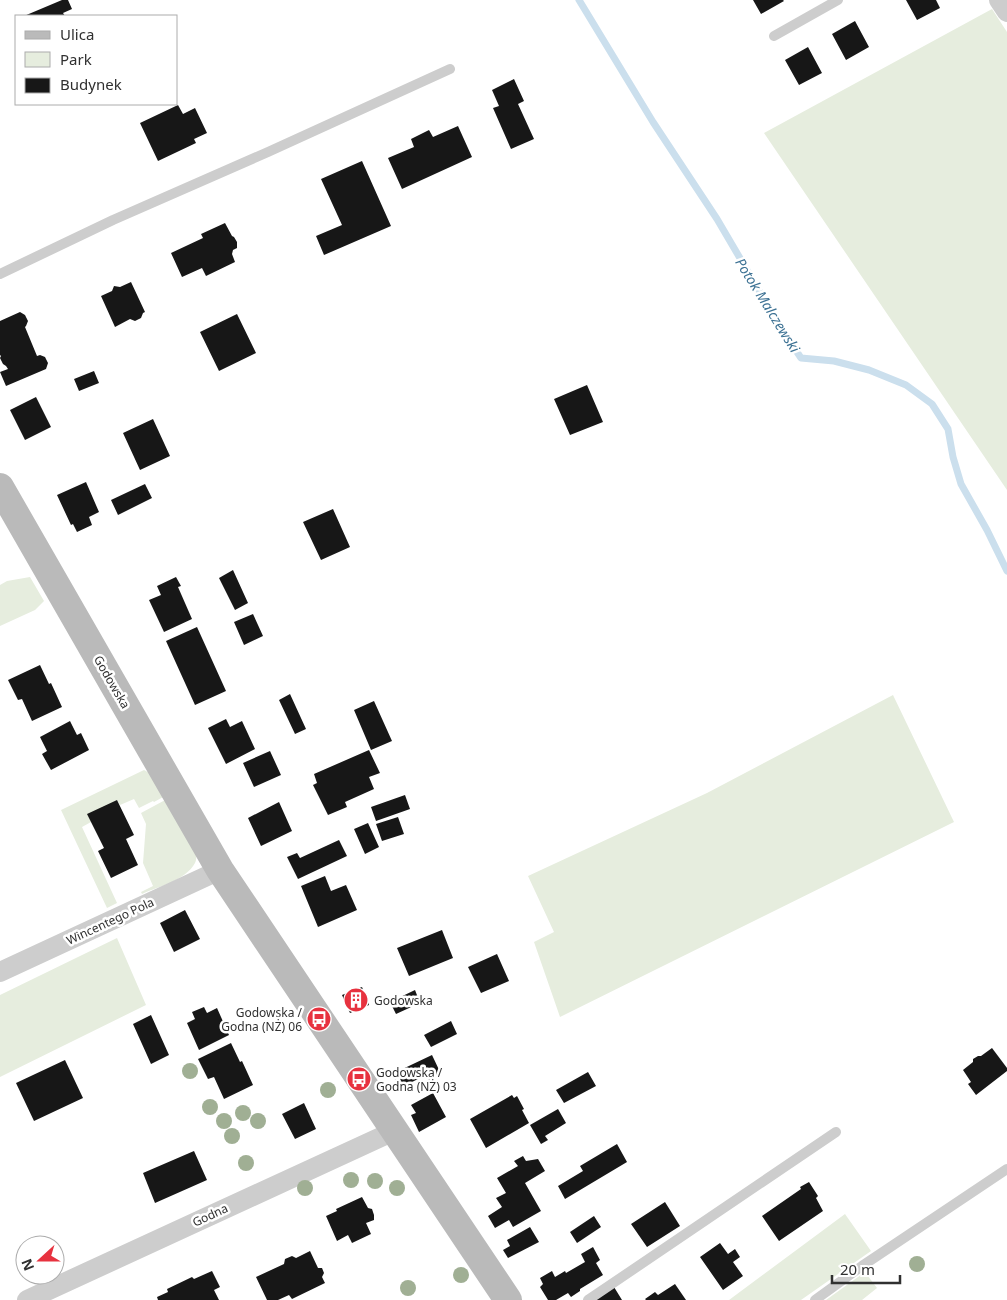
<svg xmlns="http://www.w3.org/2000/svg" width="1007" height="1300" font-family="'Noto Sans',sans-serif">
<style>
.green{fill:#e6edde}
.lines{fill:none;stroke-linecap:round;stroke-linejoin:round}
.stream{stroke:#cbdfed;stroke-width:7}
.building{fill:#171717}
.lane{stroke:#cdcdcd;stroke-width:10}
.street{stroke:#cdcdcd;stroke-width:20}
.secondary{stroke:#bababa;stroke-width:28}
.tree{fill:#a0af94}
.labels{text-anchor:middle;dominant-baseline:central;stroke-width:5;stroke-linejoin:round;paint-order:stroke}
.street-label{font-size:12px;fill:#303030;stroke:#fff}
.poi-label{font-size:12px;fill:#303030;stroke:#fff;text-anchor:start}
.water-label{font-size:14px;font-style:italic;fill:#3d7294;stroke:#fff}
</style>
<rect width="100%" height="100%" fill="#fff"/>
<!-- green -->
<path class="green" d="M992,9L1007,32V490L764,133Z
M30,577L44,601L35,610L0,626V585L7,581Z
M893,695L954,822L560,1017L534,942L554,932L528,876L707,793Z
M144,770L153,775L165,796L154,802L153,801L139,808L134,799L120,805L117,800L91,822L82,827L117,903L107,908L61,810Z
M167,799L196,851C196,855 197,859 195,863C185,881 159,886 142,894L141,892L153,886L143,863L146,824L141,813Z
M117,938L146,1005L0,1077V995Z
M845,1214L871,1251L801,1300H729Z
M865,1272L877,1288L862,1300H826Z"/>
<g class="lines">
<!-- stream -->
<path class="stream" d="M579,0L653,122L717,219L781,328L801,358L834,361L869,370L906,385L932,404L948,429L953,457L961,484L987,530L1007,571"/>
</g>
<!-- building -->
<path class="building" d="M62,0H68L72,9L63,13L65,16H24Z
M753,0H783L784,1L761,14Z
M906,0H936L940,8L917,20Z
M855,21L869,47L846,60L832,34Z
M808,47L822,73L799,85L785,60Z
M514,79L524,101L518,104L534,139L511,149L493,108L499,106L492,90Z
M178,105L183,114L195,108L207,133L194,139L196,143L158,161L140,123Z
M458,126L472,157L402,189L388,158L414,147L411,139L429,130L433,137Z
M362,161L391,226L324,255L316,236L342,225L321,179Z
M225,223L232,236L234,237L237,242V248L233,250L232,254L235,262L206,276L202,268L182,277L171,253L203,238L201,234Z
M131,282L145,312L143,313L141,318L135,321L130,319L115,327L101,296L112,291L114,286L120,287Z
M20,312L25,315L28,321L26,326L25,327L37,356L40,355L45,357L48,363L46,369L6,386L0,372L8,369L6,366L3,364L0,358L1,356L0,355V321Z
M237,314L256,353L219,371L200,332Z
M94,371L99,383L79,391L74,379Z
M587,385L603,422L570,435L554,399Z
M36,397L51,427L25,440L10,410Z
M153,419L170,456L140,470L123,433Z
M86,482L99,512L89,517L92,525L77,532L73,524L71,525L57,495Z
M145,484L152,498L118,515L111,500Z
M333,509L350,547L321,560L303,522Z
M233,570L248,603L235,610L219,578Z
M176,577L181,586L178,587L192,619L164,632L149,600L161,595L157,586Z
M253,614L263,636L244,645L234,622Z
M197,627L226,691L195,705L166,641Z
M40,665L49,684L51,683L62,707L32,721L22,699L18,700L8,680Z
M290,694L306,729L295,734L279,700Z
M374,701L392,741L371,750L354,710Z
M226,719L230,727L242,721L255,749L226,764L208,728Z
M70,721L77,735L81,733L89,750L51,770L42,754L47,751L40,737Z
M369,750L380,773L369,777L374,789L345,802L347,807L328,815L313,785L317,783L314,774Z
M270,751L281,775L254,787L243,763Z
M405,795L410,809L376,821L371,807Z
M117,800L134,835L126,839L138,865L111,878L98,851L104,848L87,814Z
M279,802L292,831L261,846L248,818Z
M398,817L404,834L382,841L376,824Z
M368,823L379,847L365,854L354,829Z
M339,840L347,856L298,879L287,857L297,853L300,858Z
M325,876L331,891L346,885L357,910L318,927L301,886Z
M185,910L200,939L174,952L160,923Z
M442,930L453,958L409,976L397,948Z
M497,954L509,981L481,993L468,967Z
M362,987L369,1005L350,1013L342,995Z
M415,990L420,1003L396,1014L390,1002Z
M204,1007L207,1013L217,1008L229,1035L199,1050L187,1023L195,1019L192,1012Z
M151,1015L169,1055L151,1064L133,1024Z
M451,1021L457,1034L431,1047L424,1035Z
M231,1043L240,1062L242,1061L253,1085L224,1099L214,1077L208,1079L198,1059Z
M992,1048L1007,1068V1071L976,1095L968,1084L971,1082L963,1070L973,1062V1059L978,1056H981Z
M432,1055L441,1074L429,1080L426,1075L400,1088L392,1074Z
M65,1060L83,1098L34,1121L16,1083Z
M588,1072L596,1086L564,1103L556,1090Z
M433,1093L446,1117L419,1132L411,1115L416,1113L411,1105Z
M512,1095L514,1098L517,1096L524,1109L522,1110L529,1123L486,1148L470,1119Z
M304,1103L316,1129L295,1139L282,1114Z
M558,1109L566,1123L545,1136L548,1140L541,1144L530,1125Z
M617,1144L627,1162L565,1199L558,1186L583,1171L580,1166Z
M194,1151L207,1180L155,1203L143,1173Z
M523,1156L526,1161L538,1159L545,1171L525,1183L541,1211L513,1227L509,1220L495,1228L488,1216L502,1207L496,1198L506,1193L497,1178L518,1166L514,1161Z
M809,1182L818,1196L816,1198L823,1211L779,1241L762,1216L801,1189L800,1187Z
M362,1197L368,1208L372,1209L374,1215V1220L366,1223L371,1234L352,1243L348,1235L337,1241L326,1216L337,1211L336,1209Z
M665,1202L680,1226L647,1247L631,1224Z
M594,1216L601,1227L577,1243L570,1232Z
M530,1227L539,1242L508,1258L503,1250L510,1246L507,1240Z
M720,1243L728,1254L735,1249L740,1257L733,1262L743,1276L723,1290L700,1257Z
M593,1247L600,1260L596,1263L603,1275L580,1289V1291L571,1297L568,1293L556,1300H548L540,1287L543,1284L540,1278L552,1271L555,1277L565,1271L566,1273L585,1262L581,1254Z
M310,1251L318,1268H322L324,1273L322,1277L325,1283L292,1299L289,1295L278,1300H267L256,1277L284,1264L285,1259L292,1256L296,1258Z
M212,1271L220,1287L214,1290L219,1300H158L157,1297L168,1292L167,1289L192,1277L194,1279Z
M675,1284L686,1300H646L645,1299L655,1292L658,1295Z
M614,1287L622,1300H594Z"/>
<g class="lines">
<!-- lane -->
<path class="lane" d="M774,36L838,0
M0,274L113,220L268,152L450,69
M588,1300L836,1132
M815,1300L862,1266L1007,1169"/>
<!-- street -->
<path class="street" d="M999,0L1007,12
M0,972L220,870
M27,1300L394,1131"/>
<!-- secondary -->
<path class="secondary" d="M0,487L220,870L508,1300"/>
</g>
<!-- trees -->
<g class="tree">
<circle cx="190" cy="1071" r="8"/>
<circle cx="328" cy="1090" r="8"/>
<circle cx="210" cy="1107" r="8"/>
<circle cx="243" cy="1113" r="8"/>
<circle cx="224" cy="1121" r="8"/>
<circle cx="258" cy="1121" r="8"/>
<circle cx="232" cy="1136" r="8"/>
<circle cx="246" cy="1163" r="8"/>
<circle cx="351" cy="1180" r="8"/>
<circle cx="375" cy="1181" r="8"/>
<circle cx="305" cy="1188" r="8"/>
<circle cx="397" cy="1188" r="8"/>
<circle cx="917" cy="1264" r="8"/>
<circle cx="461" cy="1275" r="8"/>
<circle cx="408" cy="1288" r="8"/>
</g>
<!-- icons -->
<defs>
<symbol id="building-disc" viewBox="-11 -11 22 22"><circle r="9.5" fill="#e7323f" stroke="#fff"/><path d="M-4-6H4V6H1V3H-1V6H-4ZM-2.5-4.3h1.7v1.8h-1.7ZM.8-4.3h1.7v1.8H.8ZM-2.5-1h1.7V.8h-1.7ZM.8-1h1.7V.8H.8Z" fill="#fff"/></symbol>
<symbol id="bus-disc" viewBox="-11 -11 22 22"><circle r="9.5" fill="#e7323f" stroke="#fff"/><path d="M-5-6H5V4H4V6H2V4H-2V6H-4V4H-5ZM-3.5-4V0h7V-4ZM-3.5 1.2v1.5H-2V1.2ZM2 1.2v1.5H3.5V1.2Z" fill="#fff"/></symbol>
</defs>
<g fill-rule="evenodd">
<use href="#building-disc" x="342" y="986" width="28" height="28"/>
<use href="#bus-disc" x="305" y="1005" width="28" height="28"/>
<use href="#bus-disc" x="345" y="1065" width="28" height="28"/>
</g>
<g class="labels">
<!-- street labels -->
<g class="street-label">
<text transform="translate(112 682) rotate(60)">Godowska</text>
<text transform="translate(110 921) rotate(-25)">Wincentego Pola</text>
<text transform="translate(210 1215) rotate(-25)">Godna</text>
</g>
<!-- poi labels -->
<g class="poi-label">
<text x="374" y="1000">Godowska</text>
<text x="302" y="1012" text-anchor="end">Godowska /<tspan x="302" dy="14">Godna (NŻ) 06</tspan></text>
<text x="376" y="1072">Godowska /<tspan x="376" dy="14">Godna (NŻ) 03</tspan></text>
</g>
<!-- water labels -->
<g class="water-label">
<text transform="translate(768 305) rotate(58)">Potok Malczewski</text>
</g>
</g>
<!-- legend -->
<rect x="15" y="15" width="162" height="90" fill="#ffffff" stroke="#acacac"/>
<rect x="25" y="31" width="25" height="8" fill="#bababa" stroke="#acacac"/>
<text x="60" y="40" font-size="15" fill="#303030">Ulica</text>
<rect x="25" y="52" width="25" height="15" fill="#e6edde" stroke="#acacac"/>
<text x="60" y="65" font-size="15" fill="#303030">Park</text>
<rect x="25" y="78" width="25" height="15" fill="#171717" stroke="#acacac"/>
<text x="60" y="90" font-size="15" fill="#303030">Budynek</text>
<!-- north arrow -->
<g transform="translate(40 1260) rotate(249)"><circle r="24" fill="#ffffff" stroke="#acacac"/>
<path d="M0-4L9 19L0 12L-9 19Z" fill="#e7323f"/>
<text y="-8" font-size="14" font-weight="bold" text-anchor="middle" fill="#303030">N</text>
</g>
<!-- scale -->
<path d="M832 1275v8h68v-8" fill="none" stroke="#303030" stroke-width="2.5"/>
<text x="840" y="1275" font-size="15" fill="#303030" stroke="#ffffff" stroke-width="4" paint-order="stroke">20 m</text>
</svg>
